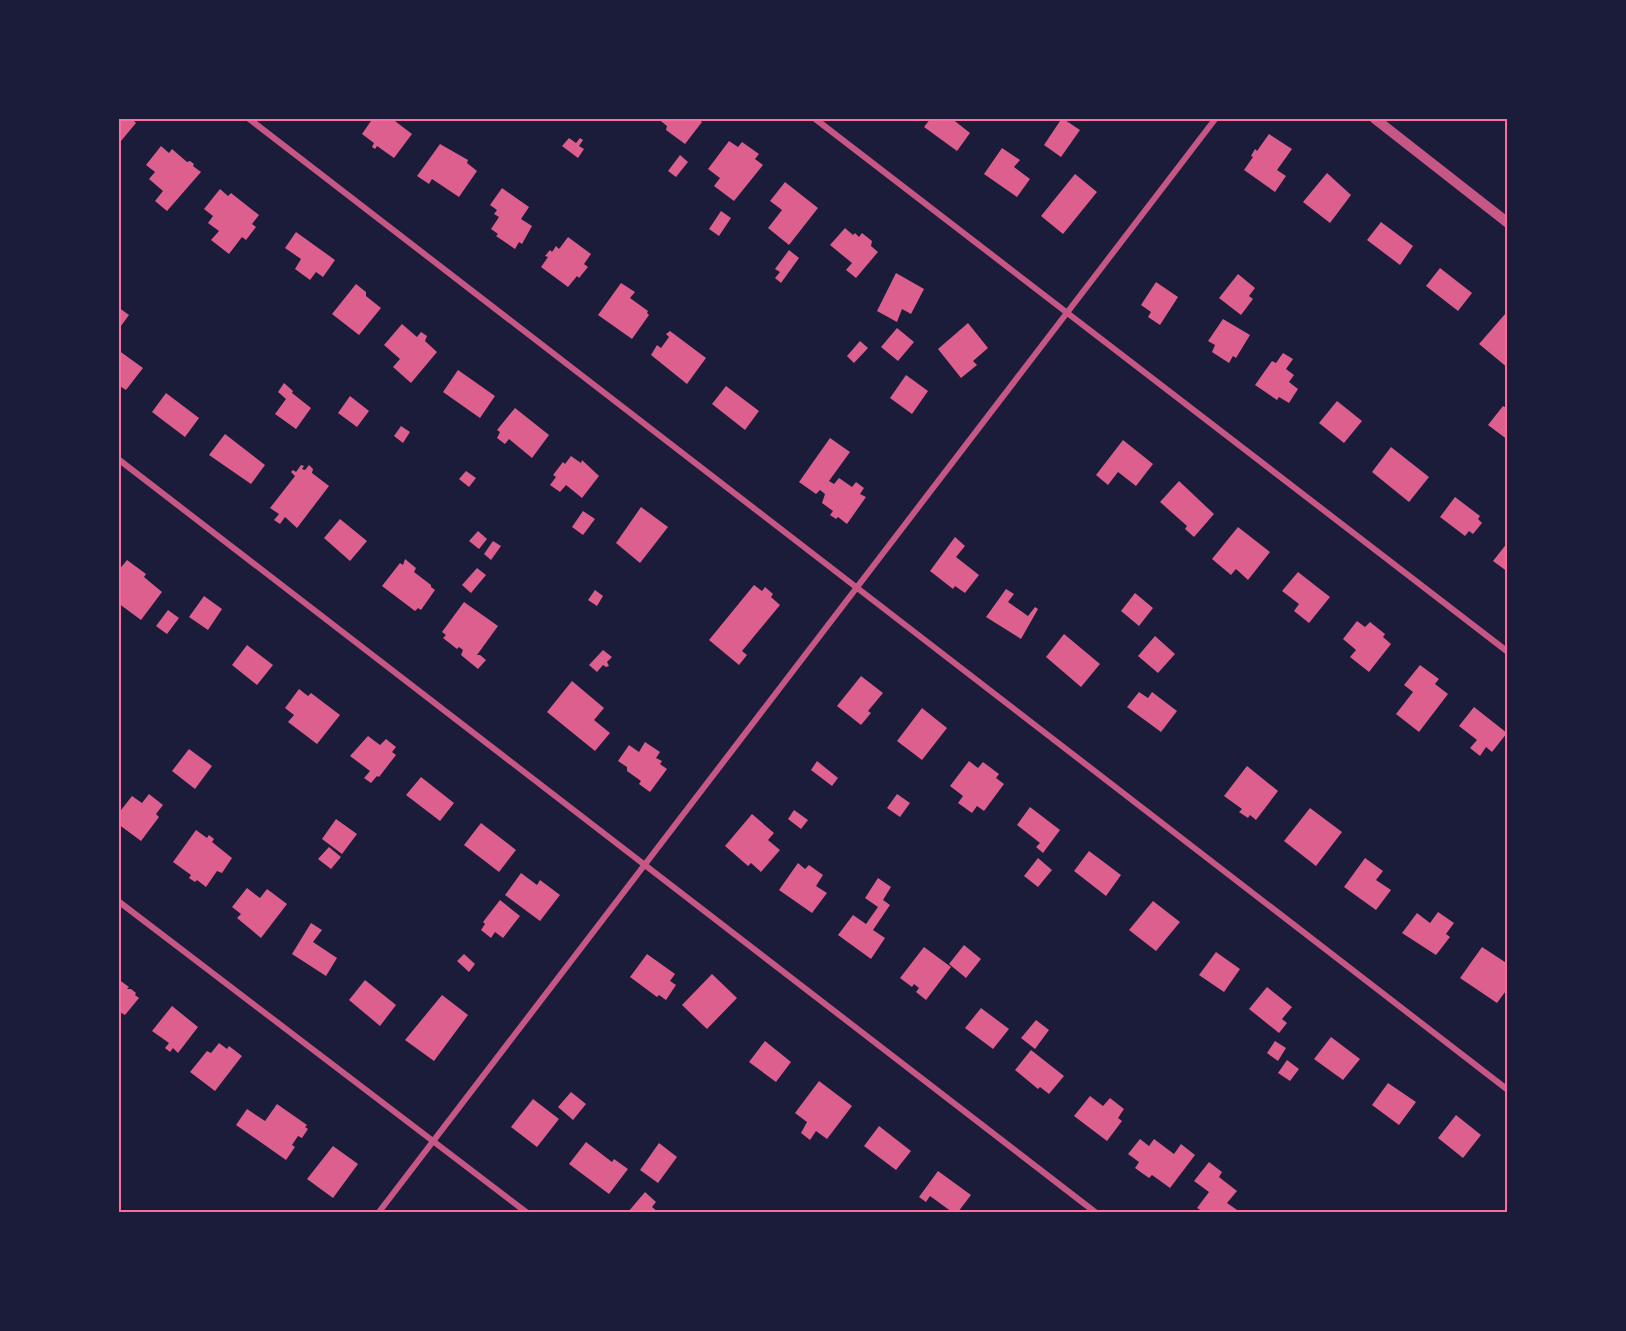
<svg xmlns="http://www.w3.org/2000/svg" width="1626" height="1331" font-family="Manrope,sans-serif">
<style>
.building{fill:#dd5f8e}
.lines{fill:none;stroke-linecap:round;stroke-linejoin:round}
.minor{stroke:#c65784;stroke-width:6}
.tertiary{stroke:#c65784;stroke-width:10}
.neatline{fill:none;stroke:#ff6b9d;stroke-width:2}
</style>
<rect width="100%" height="100%" fill="#1b1b3a"/>
<!-- building -->
<path class="building" d="M118,118H131L136,123L121,141L118,139Z
M373,118H391L412,134L394,158L377,146L375,149L372,147L374,143L362,134Z
M657,118H698L702,122L685,144L666,130L667,126Z
M931,118H951L970,133L957,151L924,127Z
M1062,118L1080,130L1061,157L1044,145Z
M1269,134L1292,149L1277,170L1286,176L1275,192L1244,170L1253,157L1251,156L1255,149L1257,151Z
M569,138L576,143L580,138L583,140L579,146L584,149L578,158L562,146Z
M729,141L738,147L742,142L759,154L755,159L763,165L734,201L714,186L720,178L708,169Z
M440,144L468,160L467,163L477,171L459,197L432,179L429,184L417,176Z
M161,146L169,153L172,149L187,162L190,161L194,164L193,166L201,172L167,211L155,201L163,191L149,179L155,172L146,165Z
M1002,148L1020,160L1014,167L1030,179L1017,197L984,174Z
M680,155L688,162L676,177L668,171Z
M1327,173L1351,195L1330,223L1303,202Z
M1075,174L1097,192L1063,234L1041,216Z
M785,182L818,208L789,245L768,228L782,210L770,201Z
M502,188L529,207L521,219L532,226L522,244L519,242L515,249L496,236L498,234L491,229L499,217L494,214L497,210L490,205Z
M220,189L228,196L231,193L259,215L252,224L256,227L246,240L242,237L229,254L211,240L219,231L208,223L213,216L204,209Z
M721,211L731,218L719,236L709,229Z
M1381,222L1413,246L1400,265L1367,240Z
M845,228L853,235L855,233L859,237L862,233L872,241L871,246L878,252L856,278L846,270L852,263L830,245Z
M296,232L335,260L323,277L316,272L310,280L295,269L301,259L285,248Z
M568,237L591,254L584,264L588,267L579,278L577,276L568,287L541,267L548,257L545,256L550,250L552,252L556,246L559,249Z
M789,250L799,258L781,283L775,278L780,272L775,269Z
M1440,268L1472,293L1458,311L1426,286Z
M896,273L924,289L911,314L902,309L897,322L877,311Z
M1238,274L1255,288L1249,296L1253,299L1241,315L1219,298Z
M1156,282L1178,297L1160,325L1148,317L1151,312L1141,305Z
M621,283L635,292L630,298L648,311L647,313L649,315L632,339L598,315Z
M356,284L366,292V296L381,308L359,335L332,314Z
M118,307L129,315L118,330Z
M1506,313L1508,314V368L1479,344Z
M1223,319L1250,335L1236,358L1233,356L1229,363L1212,352L1215,345L1208,341Z
M968,323L988,348L973,361L977,365L961,378L938,349Z
M402,324L417,337L421,332L427,336L425,341L437,352L411,383L393,367L400,359L384,345Z
M897,328L914,342L898,361L881,347Z
M670,331L706,358L687,384L651,355L657,345L661,348L669,337L666,334Z
M860,341L868,348L854,363L847,356Z
M118,350L143,368L126,390L118,385Z
M1283,353L1293,359L1286,369L1294,375L1289,382L1298,389L1289,403L1279,397L1277,400L1255,385L1272,361L1276,363Z
M458,370L495,396L480,418L443,392Z
M906,375L928,391L912,414L890,398Z
M284,383L293,391L292,393L311,408L296,429L275,414L286,399L278,392Z
M726,386L759,411L745,430L712,404Z
M166,393L199,418L185,437L152,412Z
M350,396L369,411L357,427L338,413Z
M1337,401L1362,421L1344,443L1319,423Z
M1503,406L1508,409V440L1488,425Z
M515,408L549,435L532,458L509,439L505,444L497,438L500,432L497,430Z
M401,426L410,432L403,443L394,436Z
M225,434L265,465L251,484L209,455Z
M830,438L850,452L829,481L834,484L839,478L852,487L856,482L864,488L860,494L866,497L847,524L838,517L836,519L830,515L833,511L822,503L825,494L820,490L816,494L799,482Z
M1123,440L1153,464L1136,486L1118,472L1108,485L1096,475Z
M1391,447L1429,477L1409,502L1372,472Z
M571,456L581,463L582,460L599,476L582,498L566,485L560,492L550,485L556,477L553,475L563,462L565,464Z
M301,465L304,466L302,469L305,470L309,465L313,469L312,473L329,486L297,528L285,517L280,524L274,520L279,514L270,508L295,476L291,472L293,470L296,472Z
M466,471L476,478L469,487L459,479Z
M1179,481L1214,514L1194,537L1185,529L1187,526L1160,502Z
M1455,497L1480,516L1478,519L1482,523L1473,534L1469,531L1465,536L1440,517Z
M641,507L668,527L640,563L616,543Z
M583,511L595,519L583,535L572,527Z
M340,519L367,541L350,561L324,538Z
M1238,527L1270,552L1248,580L1236,569L1231,575L1212,559Z
M478,531L487,539L479,549L469,541Z
M955,537L965,546L956,557L979,575L965,593L955,586L953,589L930,571Z
M493,541L501,546L491,560L484,554Z
M1508,542V572L1493,561Z
M405,559L416,568L414,572L431,585V587L435,590L421,610L418,608L415,611L382,586L400,563L403,565Z
M127,560L146,574L144,577L162,592L141,620L118,603V571Z
M477,568L486,575L471,593L462,585Z
M1298,572L1330,597L1309,623L1294,611L1299,604L1282,591Z
M754,585L762,591L765,587L773,594L771,597L780,605L742,651L747,655L739,665L709,640Z
M1006,589L1014,594L1008,602L1028,616L1035,607L1038,609L1021,639L986,617Z
M595,590L603,596L597,606L588,600Z
M1135,593L1153,608L1139,626L1121,611Z
M204,596L222,609L208,630L189,617Z
M464,602L498,626L477,655H480L486,660L478,669L461,655L463,650L459,647L457,649L443,638L446,635L442,632Z
M168,610L179,618L167,634L156,626Z
M1357,621L1365,627L1370,622L1385,634L1383,637L1391,644L1369,672L1350,657L1356,650L1343,639Z
M1064,634L1100,664L1081,687L1046,657Z
M1155,636L1175,654L1158,673L1138,656Z
M247,645L273,665L257,685L232,665Z
M603,650L612,657L607,662L609,666L606,667L603,665L597,672L589,665Z
M1420,665L1439,679L1435,684L1448,694L1419,732L1396,714L1413,692L1404,685Z
M861,676L883,693L868,711L871,713L861,725L837,706Z
M572,681L604,708L594,720L610,733L595,751L547,712Z
M299,689L308,696L311,693L340,715L317,744L288,722L294,715L285,708Z
M1139,692L1148,698L1152,692L1177,711L1161,732L1127,707Z
M1474,707L1507,733L1492,752L1486,747L1480,756L1470,748L1477,740L1459,726Z
M922,708L947,728L922,760L897,741Z
M368,736L380,745L386,739L396,747L392,752L396,755L379,777L377,776L371,783L364,778L370,771L350,756Z
M645,742L660,752L656,758L662,761L660,764L667,769L650,792L639,784L641,781L627,771V767L618,761L629,745L639,752Z
M189,749L212,766L195,789L172,771Z
M817,761L838,778L832,786L811,770Z
M969,761L978,768L983,762L999,774L996,778L1004,784L984,811L977,806L972,813L958,803L963,796L950,786Z
M1247,766L1278,791L1256,820L1250,815L1248,818L1239,812L1242,809L1224,796Z
M421,777L454,803L440,821L406,795Z
M149,794L163,805L156,814L159,817L141,841L118,824V814L132,796L142,803Z
M897,794L910,803L900,817L887,808Z
M1030,807L1060,830L1043,853L1036,847L1040,843L1017,825Z
M1310,808L1342,832L1316,866L1284,841Z
M794,810L808,820L801,829L788,819Z
M752,814L774,833L768,840L780,850L761,872L751,863L748,866L725,846Z
M336,819L357,834L342,854L322,839Z
M481,823L516,850L499,872L464,845Z
M196,830L207,838L209,835L214,839L212,842L232,858L222,873L217,871L206,887L197,880L195,882L189,878L191,875L173,862Z
M329,847L341,857L331,869L318,859Z
M1089,851L1121,875L1106,896L1074,871Z
M1038,858L1052,870L1038,887L1024,876Z
M1365,858L1383,871L1376,880L1391,890L1376,910L1344,887Z
M798,863L805,869L809,865L823,875L816,886L827,893L812,913L779,890Z
M521,873L537,885L540,880L560,895L540,921L505,895Z
M878,878L891,887L883,900L890,905L873,930L885,938L871,959L838,935L853,915L866,924L878,907L865,898Z
M247,888L260,898L267,889L287,904L261,938L237,918L241,914L232,907Z
M500,900L520,916L503,938L495,932L491,938L481,930L485,924L483,922Z
M1153,901L1180,922L1156,951L1129,930Z
M1438,912L1454,923L1446,934L1450,937L1436,955L1402,933L1417,913L1430,923Z
M311,923L322,930L313,942L337,958L326,976L292,954Z
M964,945L981,959L966,978L949,964Z
M924,947L951,967L926,1000L916,992L919,988L914,984L912,987L900,978Z
M1482,947L1508,964V988L1497,1003L1460,978Z
M1216,952L1240,969L1224,992L1199,975Z
M464,954L475,964L469,972L457,961Z
M647,954L675,974L670,981L676,985L666,1000L659,995L657,997L630,977Z
M712,974L737,998L707,1029L682,1005Z
M118,979L129,987L127,989H131L136,993L135,995L139,998L125,1015L118,1011Z
M365,980L396,1005L380,1026L349,1000Z
M1267,987L1292,1007L1282,1019L1287,1023L1279,1033L1249,1009Z
M442,995L468,1015L434,1061L405,1040Z
M172,1006L198,1027L178,1053L173,1048L170,1052L165,1048L169,1043L152,1031Z
M981,1008L1009,1029L993,1049L965,1028Z
M1036,1020L1049,1030L1035,1049L1021,1038Z
M1331,1037L1360,1059L1343,1080L1314,1059Z
M765,1041L791,1062L776,1082L749,1062Z
M1275,1041L1286,1048L1278,1061L1267,1053Z
M219,1043L227,1049L229,1046L242,1056L215,1091L190,1072L207,1051L211,1053Z
M1031,1050L1064,1076L1049,1094L1040,1087L1038,1089L1015,1070Z
M1287,1060L1299,1069L1290,1081L1278,1073Z
M819,1081L852,1106L827,1139L816,1131L810,1140L801,1133L807,1122L795,1113Z
M1388,1083L1416,1102L1399,1125L1372,1105Z
M571,1092L586,1104L573,1120L558,1107Z
M1090,1096L1103,1106L1110,1098L1124,1109L1118,1118L1122,1121L1107,1141L1074,1116Z
M533,1099L559,1119L537,1147L511,1127Z
M277,1104L307,1125L305,1127L308,1129L302,1138L298,1136L292,1145L295,1147L286,1160L236,1125L247,1109L265,1121Z
M1456,1115L1481,1135L1463,1158L1438,1138Z
M879,1126L911,1151L896,1170L864,1146Z
M1140,1139L1149,1146L1154,1139L1174,1154L1181,1144L1195,1155L1170,1188L1152,1175L1149,1178L1135,1168L1139,1162L1128,1154Z
M586,1142L612,1162L614,1159L628,1169L609,1194L569,1164Z
M659,1143L677,1157L658,1183L640,1170Z
M333,1146L358,1164L333,1198L307,1179Z
M1209,1162L1222,1172L1219,1177L1237,1191L1227,1203L1240,1212H1204L1197,1208L1209,1192L1194,1181Z
M938,1171L971,1195L958,1212H952L930,1196L926,1202L919,1197Z
M645,1192L656,1202L652,1207L658,1212H628Z"/>
<g class="lines">
<!-- minor -->
<path class="minor" d="M248,118L1508,1090
M814,118L1508,652
M118,459L1095,1212
M118,901L526,1212
M379,1212L1216,118"/>
<!-- tertiary -->
<path class="tertiary" d="M1374,118L1508,223"/>
</g>
<!-- border -->
<rect width="1626" height="1331" fill="none" stroke="#1b1b3a" stroke-width="240"/>
<rect x="120" y="120" width="1386" height="1091" class="neatline"/>
</svg>
